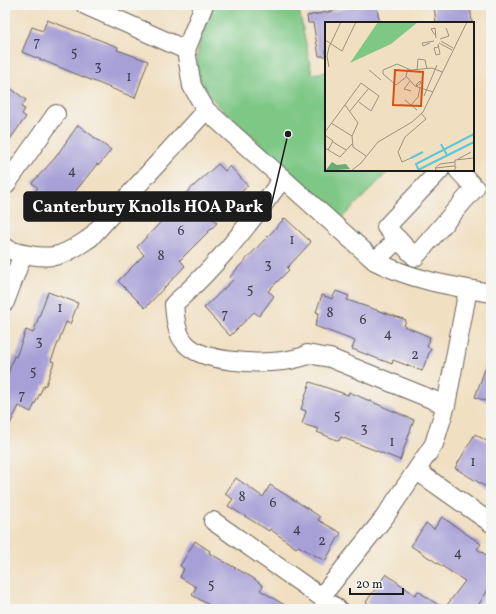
<svg xmlns="http://www.w3.org/2000/svg" width="496" height="614" font-family="Vollkorn,serif">
<style>
.green{fill:#7ec886;stroke:#4d7251}
.building{fill:#a7a0d7}
.lines{fill:none;stroke-linecap:round;stroke-linejoin:round}
.minor-casing{stroke:#676056;stroke-width:20}
.minor{stroke:#fff;stroke-width:18}
.labels{text-anchor:middle;dominant-baseline:central;stroke-width:3.5;stroke-linejoin:round;paint-order:stroke}
.number-label{font-size:14px;fill:#3f3d4b}
.inset-river{fill:none;stroke:#5dc7d8;stroke-width:2}
.inset-road{fill:none;stroke:#9c917f;stroke-width:1}
.view{fill:#d4530e;fill-opacity:0.15;stroke:#d4530e;stroke-width:2}
.inset-edge{fill:none;stroke:#1c1c1c;stroke-width:2}
.leader{fill:none;stroke:#1c1c1c;stroke-width:1.5}
.callout-dot{fill:#1c1c1c;stroke:#f6f6f2;stroke-width:1.5}
.callout{fill:#1c1c1c;stroke:#1c1c1c;stroke-width:1.5}
.callout-label{font-size:17px;text-anchor:middle;font-weight:bold;fill:#fff}
</style>
<rect width="100%" height="100%" fill="#f6f6f2"/>
<filter id="ink" filterUnits="userSpaceOnUse"><feTurbulence type="fractalNoise" baseFrequency=".025" numOctaves="2"/><feDisplacementMap in="SourceGraphic" scale="8" xChannelSelector="R" yChannelSelector="G"/><feConvolveMatrix kernelMatrix="1 2 1 2 8 2 1 2 1" color-interpolation-filters="sRGB"/></filter>
<filter id="wash" filterUnits="userSpaceOnUse"><feTurbulence type="fractalNoise" baseFrequency=".012" numOctaves="4" result="noise"/><feDisplacementMap in="SourceGraphic" scale="16" xChannelSelector="R" yChannelSelector="G"/><feGaussianBlur stdDeviation="0.9" result="paint"/><feColorMatrix in="noise" values="0 0 0 0 0 0 0 0 0 0 0 0 0 0 0 0 0 1.4 0 .05"/><feComposite in="paint" operator="in"/></filter>
<g filter="url(#wash)">
<rect width="100%" height="100%" fill="#f1dfc1"/>
<!-- green -->
<path class="green" d="M214,5H298L312,74L326,72V170H390L342,218L220,107C215,101 208,95 204,88C189,60 202,31 214,5Z"/>
<g id="blocks">
<!-- building -->
<path class="building" d="M364,5H376L380,23H326V56H319L313,23H308L307,16Z
M434,5H470L472,23H436Z
M47,20L118,47L117,50L148,61L135,98L22,52L32,27L43,31Z
M5,84L26,100L21,107L25,109L22,114L26,117L5,146Z
M78,125L111,150L99,165L97,164L55,217L35,199L39,195L35,191L38,188L32,183L55,158Z
M218,164L225,171L230,166L248,186L212,217L217,223L180,260L185,266L145,308L118,281L144,255L137,247L178,204L176,202Z
M285,218L311,242L287,268L289,270L268,291L274,296L259,316L254,312L230,336L204,308L233,280L230,277L236,270Z
M336,291L349,296L347,300L406,320L404,326L430,337L427,347L431,348L422,371L393,360L392,364L352,349L355,341L315,326L319,313L316,312L322,295L332,299Z
M48,292L78,303L70,324L66,322L51,361L54,362L46,385H44L31,412L19,406L5,434V383L14,356L16,357L26,330L33,333Z
M489,358H491V403L475,397Z
M310,382L348,395L349,392L414,420L400,460L341,437L339,441L317,432L319,429L302,424L306,411L301,409Z
M475,434L491,444V490L455,468Z
M236,478L263,497L270,485L304,506L320,517L318,520L341,533L325,561L298,546L296,548L270,529L269,531L228,506L233,499L225,494Z
M442,517L481,544L477,549L491,558V585L476,609H444L465,581L411,546L426,523L434,529Z
M195,541L210,551L209,553L253,578L263,586L260,590L291,609H216L192,595L196,587L180,577L184,569L180,566Z
M386,574L415,595L418,591L444,609H375L366,602Z"/>
</g>
</g>
<g filter="url(#ink)">
<use href="#blocks" fill-opacity="0" stroke="#676056" stroke-width="1"/>
<g class="lines">
<defs>
<path id="minor" d="M85,5L186,50
M204,5L186,50L192,86L206,110L375,261C412,280 450,286 491,293
M440,170L386,227L415,257L475,188L458,170
M283,178C250,223 216,267 174,304C175,316 176,333 185,343C202,363 258,364 283,361C292,360 301,357 310,355
M5,186L56,114
M5,247C14,254 43,258 54,256C67,254 79,245 90,238L206,110
M375,261L398,239
M5,302L23,254
M307,354L330,358L446,405
M417,471L491,523
M213,521L338,609
M321,597L384,518L434,444L446,405L468,289"/>
</defs>
<!-- minor casing -->
<use href="#minor" class="minor-casing"/>
<!-- minor -->
<use href="#minor" class="minor"/>
</g>
</g>
<g class="labels">
<!-- number labels -->
<g class="number-label">
<text x="37" y="42">7</text>
<text x="74" y="52">5</text>
<text x="98" y="66">3</text>
<text x="129" y="77">1</text>
<text x="72" y="171">4</text>
<text x="181" y="231">6</text>
<text x="292" y="240">1</text>
<text x="161" y="256">8</text>
<text x="268" y="264">3</text>
<text x="250" y="289">5</text>
<text x="60" y="308">1</text>
<text x="330" y="313">8</text>
<text x="225" y="314">7</text>
<text x="363" y="320">6</text>
<text x="388" y="334">4</text>
<text x="39" y="341">3</text>
<text x="415" y="355">2</text>
<text x="33" y="371">5</text>
<text x="22" y="395">7</text>
<text x="337" y="415">5</text>
<text x="364" y="428">3</text>
<text x="392" y="442">1</text>
<text x="473" y="462">1</text>
<text x="242" y="497">8</text>
<text x="273" y="503">6</text>
<text x="297" y="529">4</text>
<text x="322" y="541">2</text>
<text x="458" y="553">4</text>
<text x="211" y="584">5</text>
</g>
</g>
<!-- overview -->
<g transform="translate(325 22)">
<rect width="149" height="149" fill="#f1dfc1"/>
<path d="M53,0H93L66,22L25,41Z" fill="#7ec886"/>
<path d="M7,140L12,143L21,142L25,147L0,149Z" fill="#66ac73"/>
<path class="inset-river" d="M116,122L122,133M86,136L98,130M93,148L149,120M94,149L91,142L149,112"/>
<path class="inset-road" d="M110,13L106,7L110,6L111,16M115,17L124,14L121,6M0,18L17,29L31,0M116,19L128,26M105,21L98,24L97,21L109,19M114,21L127,28M113,25L109,26L111,33L115,32L113,22M4,45L2,34L4,25L16,0M83,47L81,54L90,64L108,70M44,48L56,58M92,48L93,37L100,38L102,47M81,55L71,63L58,52V48L72,42L86,48L107,46L117,50M85,59L79,67L86,69M95,59L96,61L92,64L91,63ZM99,74L112,43M80,78L92,88M20,83L33,101L27,114L28,125L41,134M86,83L93,75L95,66M25,89L44,66M6,101L27,114M0,110L36,61L54,74L46,89L34,80M0,113L8,119L3,128M8,120L21,128M0,126L15,135L27,122M86,136L77,140L73,130L80,115L101,97L96,91M133,137L146,130M130,144V138L149,136M110,146L115,142L130,140M26,149L36,141L53,120L87,100L98,90L142,0M110,149L111,146L128,144L131,145L129,149"/>
<path class="view" d="M70,48L98,50L96,84L68,83Z"/>
<rect width="149" height="149" class="inset-edge"/>
</g>
<!-- callouts -->
<path class="leader" d="M288 134L271 206"/>
<circle class="callout-dot" cx="288" cy="134" r="4"/>
<rect class="callout" x="24" y="192" width="247" height="29" rx="4"/>
<g class="callout-label">
<text x="148" y="212">Canterbury Knolls HOA Park</text>
</g>
<!-- margin -->
<rect width="496" height="614" fill="none" stroke="#f6f6f2" stroke-width="20"/>
<!-- scale -->
<path d="M350 588v6h53v-6" fill="none" stroke="#1c1c1c" stroke-width="2"/>
<text x="356" y="588" font-size="12" fill="#1c1c1c" stroke="#f6f6f2" stroke-width="3" paint-order="stroke">20 m</text>
</svg>
